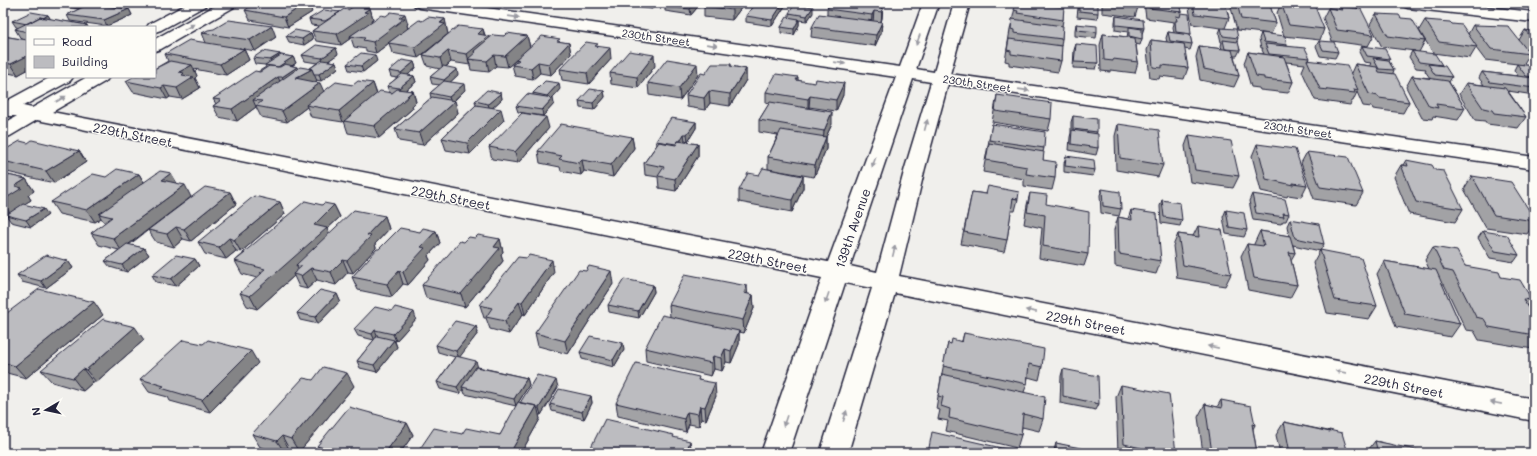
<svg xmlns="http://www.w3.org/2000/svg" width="1537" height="456" font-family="Mali,sans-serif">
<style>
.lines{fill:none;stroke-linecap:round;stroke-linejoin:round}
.street-casing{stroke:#22223b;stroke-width:3}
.secondary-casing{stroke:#22223b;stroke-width:3}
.street{fill:#fdfcf7;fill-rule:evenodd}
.secondary{fill:#fdfcf7;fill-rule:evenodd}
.wall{fill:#a2a2a5;stroke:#22223b}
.shaded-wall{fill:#848486;stroke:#22223b}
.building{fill:#bcbcc0;stroke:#22223b}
.oneway{fill:#9a9aa2}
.labels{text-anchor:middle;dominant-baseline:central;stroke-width:3;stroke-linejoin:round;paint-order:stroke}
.far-street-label{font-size:11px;fill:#22223b;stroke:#fdfcf7}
.street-label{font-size:13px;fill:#22223b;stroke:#fdfcf7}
</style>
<rect width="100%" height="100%" fill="#f0efec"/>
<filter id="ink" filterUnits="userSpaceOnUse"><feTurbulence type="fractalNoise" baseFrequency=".025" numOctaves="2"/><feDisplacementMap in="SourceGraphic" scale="8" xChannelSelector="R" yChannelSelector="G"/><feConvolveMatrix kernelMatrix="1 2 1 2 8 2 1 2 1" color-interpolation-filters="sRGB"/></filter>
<g filter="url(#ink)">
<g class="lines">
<defs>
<path id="street" d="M189,3H208L205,6L161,30L155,32V27H147L149,24Z
M220,3H239L236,6L161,49L155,51V39Z
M412,3H452L900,67L923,3H939L916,69L934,72L954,3H970L950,74L1534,157V169L948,84L925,168L899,276L1534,399V421L895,293L848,453H820L872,288L845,283L789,453H761L822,278L37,120L10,136L3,138V124L17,116H3V103L51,77H73L70,81L23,106L32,108L87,77H109L106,81L52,112L828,262L896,77L420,8L415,6ZM913,79L931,82L905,168L877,272L850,266Z"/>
<path id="secondary" d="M1400,3H1449L1534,12V22L1408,8L1403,6Z"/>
</defs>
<!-- street casing -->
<use href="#street" class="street-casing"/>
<!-- secondary casing -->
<use href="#secondary" class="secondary-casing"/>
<!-- street -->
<use href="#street" class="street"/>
<!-- secondary -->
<use href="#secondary" class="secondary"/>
</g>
<!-- wall -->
<path class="wall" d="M59,3H90L129,9L132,15L107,26L70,21L67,15L79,9L61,6Z
M94,3H156L148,7L127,3L119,7Z
M604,3H615L614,4Z
M626,3H657L652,9L627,6Z
M701,3L691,15L665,11V6Z
M706,3H745L732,20L704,17V6Z
M755,3H785V6L772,26L746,22V16Z
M830,3H888L887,4H882V18L881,22H882L881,33L875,46L811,37L812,27L827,15V9Z
M1016,3H1064L1063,7V20L1062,26V39L1061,46V61L1058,72L1009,65V62L1005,61L1010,30Z
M1079,3L1098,13L1097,19L1077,17L1078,8Z
M1102,3H1138V7L1135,17L1102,13Z
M1144,3H1180L1182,12L1181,13L1191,34L1190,36L1192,44L1190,50L1184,49L1188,68L1184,79L1160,76L1159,79L1150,78L1147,50L1151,40L1167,42L1166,38L1168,32L1174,33L1173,27L1174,24V22L1146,18Z
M1188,3H1225L1229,18L1225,28L1238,38L1237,41L1240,50L1237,56H1234L1239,76L1234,87L1200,80L1196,57L1199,46L1222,49L1221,46L1222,42H1221L1219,33L1221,28L1192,24Z
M1233,3H1269L1276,23L1271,34L1237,30L1231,8Z
M1281,3L1295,4L1296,3H1310L1324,29L1320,40L1284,36L1277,13Z
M1341,6L1374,35L1368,46L1332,41L1323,18L1328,8L1340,9Z
M370,8L373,19L371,20V22L408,24L407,25L408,28L422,21L445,19L447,30L448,34L483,29L485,35L489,38L504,36H527L530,47L521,54L561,42L569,43L571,54L551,75L540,73L533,79L515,76L512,65L516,62V60L508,67L496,66L489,72L471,70L470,65L451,62L446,67L458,75L450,82L465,90L454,101H455L458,113L423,145L399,141L395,129L431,98L430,93L440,85L432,84L430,77L440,69L427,66L423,55L446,36L418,58L392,53L389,43L376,53L366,51V49L354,47L351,38L341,45L316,41L312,31L319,26L311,25L309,19L348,10Z
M245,10L312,12L288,27L250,20Z
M789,13H813L807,21L799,20V25L794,35L781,33V27L789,18Z
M1376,14L1401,18L1425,41L1419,52L1442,65V66L1452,77L1449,82L1465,108L1458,120L1433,116L1432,119L1422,118L1406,87L1412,76L1430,78L1425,71L1426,69L1416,68L1409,57L1412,51H1415L1382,47L1370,24Z
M48,15L50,19L87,25L88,27H27V70L18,75L3,72V36L21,39L15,29L19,28L16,27L12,21Z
M1116,16L1144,28L1142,34V39L1140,45L1136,44L1138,62L1135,73L1110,70V72L1101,71L1100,45L1103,34L1127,37L1128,32L1115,30V22Z
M1425,20L1452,24L1468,34L1473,25L1519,40L1525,30L1534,32V61L1529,55L1523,65L1534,66V95L1508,91L1526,117L1518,128L1487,124L1485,121L1475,120L1459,94L1466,83L1484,85L1479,78L1482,72L1518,76L1514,70L1517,64L1485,60L1476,48L1470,58L1433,53L1419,30Z
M1076,24L1097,32L1096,38L1075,36V30Z
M202,33L276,37L255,51L239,48L244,49L249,60L226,75L194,69L197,76L195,78L200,88L182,99L170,97L167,99L133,92L126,81L156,68L168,61L165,54L206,43Z
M311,33L313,39L304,45L289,42L286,36Z
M1261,33L1287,45V46L1310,58L1309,61L1351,73L1355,64L1371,66L1370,64L1371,63L1364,62L1359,52L1362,46L1390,59L1389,61L1394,70L1393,73L1409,102L1403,113L1373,109L1372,107L1363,106L1357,92L1353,101H1352L1350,105L1315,100L1302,71L1305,64L1286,62L1293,82L1288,93L1260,90L1259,88L1251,87L1244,63L1248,52L1264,54L1262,50L1263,48H1261L1259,39Z
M1319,41L1338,52L1335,58L1320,56L1316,46Z
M1076,44L1098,63L1096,69L1073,68L1074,50Z
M598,46L611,59L589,84L562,80L560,69Z
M280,54V55L293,57L296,63L292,66L298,69H309L317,63L305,61L302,55L338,54L328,61L336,62L338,68L321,81L316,80L317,81L314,82L324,92L353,85L373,83L377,94L392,93L389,92L387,86L397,78L391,77L389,71L414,62L416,68L407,75L414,76L416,82L406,90L413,91L416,102L412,106L413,108L379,138L348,133L344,121L343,122L311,117L307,107L287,122L261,117L256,107L237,121L219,117L213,106L216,104L213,99L266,67L265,65L255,64L253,58Z
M377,61L363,72L349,70L347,64Z
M731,64V66L746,69V80L730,106L710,103L705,110L687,107L686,95L705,74Z
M655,66L638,88L611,84L610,73Z
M698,75L680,100L649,95L648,83Z
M798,77V80L843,95L836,111L809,107V108L832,124L826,137V149L814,177L768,169V157L778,135L759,132V120L769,104L766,103V92Z
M560,89L552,98L554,104L543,116L518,112L516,106L533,95V93Z
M604,91L605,97L594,110L580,108L579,101Z
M501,93L502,99L493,107L504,120L470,154L446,150L442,138L476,105L475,101Z
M997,95L1051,119L1048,131L992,122Z
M1073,116L1097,132L1096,134L1098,148L1096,155L1069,150L1070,137L1071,133V122Z
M696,122V128L688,141L685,140L684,142L698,144V156L676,191L659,188L658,177L645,175L644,163L656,146V141Z
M992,124L1044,148L1043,152V160L1055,178L1052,190L1024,186V179L983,172Z
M1118,124L1163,165L1158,177L1116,170L1115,136Z
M549,128L518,163L492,159L489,147Z
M1189,135L1239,176L1233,188L1190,182L1185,146Z
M632,137L634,148L613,177L584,171L581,175L561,171L560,167L540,163L538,151Z
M1257,144L1307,185L1301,197L1288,195L1287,197L1261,191L1252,156Z
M3,151H79L86,162L54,183L7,172L6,170L3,169Z
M1307,152L1363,193L1356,205L1314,199L1301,163Z
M1066,156L1095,170L1093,176L1064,172V163Z
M1406,160L1435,170L1463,209L1455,222L1409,214L1394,177L1401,165H1403Z
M3,174L26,179L34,191L28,195L31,200L24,204L48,215L31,227L11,222L6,215L9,213L3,212Z
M139,174L144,182L177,183L191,197L129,245L144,248L149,255L127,272L110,267L105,261L119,250L99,245L91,233L105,223L101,218L95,222L59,214L51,202Z
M759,175L803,176V188L792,212L739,202V190Z
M1472,176L1534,218V224L1527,234L1486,228L1464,189Z
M1102,189L1121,209L1119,216L1101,213L1100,195Z
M230,192L236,204L191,241L183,239L174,247L156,242L148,230Z
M972,192L1018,199L1015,211H1011L1007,240L1004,252L961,244Z
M1030,193L1088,254L1084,266L1039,258L1042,228L1024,224L1027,205Z
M1252,194L1289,214L1286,221H1283L1281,224L1253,220L1249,201Z
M1162,200L1182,220L1180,226L1161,223L1160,206Z
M280,202L285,214L241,252L236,251L226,259L205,254L198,242Z
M322,205H334L340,217L327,229L329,234L385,216L389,229L375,244L376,248L353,273L348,272L336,285L317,280L307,289L299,287L294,276L257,309L247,306L240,293L257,278L242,274L235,261L243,254V253Z
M1131,210L1161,261L1156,274L1115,266L1114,230L1118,217L1128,219Z
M1226,210L1247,230L1244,237L1226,234L1223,217Z
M1290,219L1324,244L1320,251L1293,245L1295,253L1291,260L1297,285L1290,298L1248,290L1241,256L1247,244L1254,245V244L1260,231L1289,236L1287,226Z
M1198,226L1231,274L1225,286L1177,278L1173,246L1178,234L1193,236Z
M436,231L440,243L428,256L430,260L408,285L403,284L392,297L358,290L352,277L379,249L420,232Z
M1483,231L1519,255L1514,262L1490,258L1478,238Z
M475,238L500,239L503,252L501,254L503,261L465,307L426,298L422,285Z
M1433,247L1465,266L1501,277L1532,300L1527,306L1528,308L1534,309V349H1533L1479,340L1474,331L1466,330L1444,284H1442L1460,324L1451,337L1396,327L1377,274L1384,261L1429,269L1425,260Z
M1320,250L1377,306L1369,319L1327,313L1313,263Z
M195,259L199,266L176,286L156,282L152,275Z
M68,261L73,268L46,288L22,282L17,275Z
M586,271L613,284L568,354L538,346L535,333Z
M554,272L525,315L523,314L509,334L490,329L486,318H484L480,305Z
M653,285L654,292L639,318L609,312L608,305Z
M337,294L340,301L318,324L300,320L297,313Z
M747,294L753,295L754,308L744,333L739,332V344L731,363L726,362L722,371L714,369L711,376L646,361L645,348L670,317L669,305Z
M103,315L26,378L3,372V316Z
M416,319L396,341H395L397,347L377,372L360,368L357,361L374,340L358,336L354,329Z
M476,326L478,333L459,357L478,367L527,378L529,385L516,406L465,394L463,389L460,394L440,389L437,382L455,357L438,352L436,345Z
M964,333L1042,367L1039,380L1028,377L1027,384L1024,392L1043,419L1039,431L1022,427L1021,435L1017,448L946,431L948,421L938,419L940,410L936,409L941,378L948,343L951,344L962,341Z
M144,340L96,382H93L83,391L52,382L41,370Z
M624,350L614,367L582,359L580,352Z
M258,363L210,412L170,401L168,397L149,392L140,379Z
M1063,369L1099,404L1096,410L1060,403L1061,376Z
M313,380L354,386L299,452L289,449L286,453H283L260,447L252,434Z
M700,380L716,396L706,420L701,419L699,426L689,424L686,432L618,416L616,403Z
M1121,385L1176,453H1118L1116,397Z
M558,387L541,415H539L540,419L521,453L462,434L500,435L520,403Z
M591,396L592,403L584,419L552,411L550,404Z
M1221,400L1255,425L1253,429L1257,453H1203L1198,417L1205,404L1217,407Z
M1284,422L1328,431L1329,430L1348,453H1280L1276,435Z
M407,423L413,435L400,453H321L317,446Z
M1375,441L1426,453H1366Z
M1056,443L1095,453H1054V450Z"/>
<!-- shaded-wall -->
<path class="shaded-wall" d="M76,3H90L79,9Z
M117,3H127L119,7Z
M146,3H156L148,7Z
M307,3H309L312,12L288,27L284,17Z
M651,3H657L652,9Z
M696,3H701L691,15L690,9Z
M737,3H745L732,20V10Z
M783,3H785V6L772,26V20Z
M882,3V12L883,8L882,18L881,23L882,12L880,7Z
M813,7V13L807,21V16Z
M370,8L373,19L371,20L372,23L350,36L351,38L341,45L337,34L364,12Z
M129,9L132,15L107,26L104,20Z
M874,11L873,22L871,26L872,15Z
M405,14L408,24L407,25L408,29L388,43H389L376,53L373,42L399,18Z
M48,15L52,21L30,24Z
M445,19L447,30L448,34L418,58L415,47Z
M799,19V25L794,35V29Z
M882,22L881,33L875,46L876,35Z
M272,26L276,37L255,51L250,40Z
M483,29L485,38L489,36L491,46L476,52L474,51L476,60L468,59L470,65L467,54L478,34Z
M311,33L313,39L304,45L302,39Z
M527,36L530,47L508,67L505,56Z
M569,43L571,54L551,75L549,64Z
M336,48L338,54L324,64L322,58Z
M610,48L611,59L589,84L587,73Z
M244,49L249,60L226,75L220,64Z
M448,51L451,62L443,69L440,58Z
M280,54L282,60L273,66L270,60Z
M375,55L377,61L363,72L361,66Z
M494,55L496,66L489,72L487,61Z
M654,55L655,66L638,88L637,77Z
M27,56V70L18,75L11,64Z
M293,57L296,63L280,74L278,67Z
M336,62L338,68L321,81L319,74Z
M414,62L416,68L403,79L401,73Z
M538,62L540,73L533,79L531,68Z
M697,64L698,75L680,100L679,88Z
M192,65L197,76L195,78L200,88L182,99L177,88L179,72Z
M297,67L301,75L312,69L317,81L299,90L287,88L282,77Z
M457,69L458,75L446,86L444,80Z
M746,69V80L730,106V94Z
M414,76L416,82L401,94L399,88Z
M278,77L283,88L253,100L256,107L237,121L232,109Z
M320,83L325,94L306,105L307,107L287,122L282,111Z
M373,83L377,95L343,122L339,111Z
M559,83L560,89L549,102L547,96Z
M844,83L843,95L836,111V100Z
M464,84L465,90L451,103L449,97Z
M164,86L170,97L167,99L161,88Z
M413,91L416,102L412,106L413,108L379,138L374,126Z
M604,91L605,97L594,110L593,103Z
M709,91L710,103L705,110L704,98Z
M501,93L502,99L490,110L488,104Z
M810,96L809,107L808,110V99Z
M553,98L554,104L543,116L542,110Z
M455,101L458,113L423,145L419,133Z
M501,109L504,120L470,154L467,143Z
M832,112V124L823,143L824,131Z
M546,117L549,128L518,163L515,152Z
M696,122V128L688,141L687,134Z
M684,134L685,140L678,151L677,144Z
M632,137L634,148L613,177L611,165Z
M826,137V149L814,177L815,165Z
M698,144V156L676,191L675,179Z
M79,151L86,162L54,183L46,171Z
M582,160L584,171L581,175L579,163Z
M171,173L178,185L162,180Z
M139,174L146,186L99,214L101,218L95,222L87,210Z
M803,176V188L792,212V200Z
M26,179L34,191L28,195L31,200L10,213L3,204V200L15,186Z
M185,185L191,197L121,250L113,238Z
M230,192L236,204L191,241L184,229Z
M280,202L285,214L241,252L234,240Z
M334,205L340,217L327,229L332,240L302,266L296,265L299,271L293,274L294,276L257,309L250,296L314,225Z
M44,209L48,215L31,227L26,220Z
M385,216L389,229L375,244L376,248L353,273L347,261L367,235Z
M176,227L183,239L174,247L167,234Z
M436,231L440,243L428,256L430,260L408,285L403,272L421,247Z
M229,238L236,251L226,259L219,247Z
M500,239L503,252L501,254L503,261L465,307L461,294L494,247Z
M144,248L149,255L127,272L122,265Z
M195,259L199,266L176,286L171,279Z
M343,260L348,272L336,285L331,272Z
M552,260L554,272L525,315L522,302Z
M68,261L73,268L46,288L41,281Z
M311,268L317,280L307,289L301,276Z
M399,271L403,284L392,297L387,284Z
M611,271L613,284L568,354L565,341Z
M653,285L654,292L639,318L638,311Z
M747,286L748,299L744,293Z
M337,294L340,301L318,324L315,317Z
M753,295L754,308L744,333L743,320Z
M94,302L103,315L26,378L15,366Z
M519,302L523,314L509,334L505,321Z
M414,312L416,319L396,341L393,334Z
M476,326L478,333L459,358L456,351Z
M135,327L144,340L96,382L86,370Z
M375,330L378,337L375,341L372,334Z
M739,331V344L731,363V351Z
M394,340L397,347L377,372L374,365Z
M623,343L624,350L614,367L613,360Z
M725,349L726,362L722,371L721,358Z
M251,351L258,363L210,412L202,400Z
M713,356L714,369L711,376V363Z
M476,361L478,368L462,387L463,389L460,394L457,387Z
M83,369L93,382L83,391L73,378Z
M347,373L354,386L299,452L291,439Z
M527,378L529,385L516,406L514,399Z
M556,380L558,387L541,415L539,408Z
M715,383L716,396L706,420L705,407Z
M591,396L592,403L584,419L582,412Z
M537,406L540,419L521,453H510Z
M700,406L701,419L699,426L698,414Z
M687,412L689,424L686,432L684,419Z
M407,423L413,435L400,453H385Z
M282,436L289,449L286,453H285L277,441Z
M690,441L692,453H686Z"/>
<!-- building -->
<path class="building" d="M256,3H307L284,17L245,10Z
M667,3H696L690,9L665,6Z
M706,3H737L732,10L704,6Z
M755,3H783L772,20L746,16Z
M830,3H882L880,7L883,8L882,12L874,11L872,15L827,9Z
M1016,3H1035L1064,7L1063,20L1017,13L1018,11L1014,10Z
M1079,3L1098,5V13L1079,11Z
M1107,3H1138V7Z
M1148,3H1180L1182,12L1149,8Z
M1193,3H1225L1229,18L1195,14Z
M1237,3H1269L1276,23L1241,19Z
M1281,3L1297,4V3L1314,4L1324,29L1289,25Z
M89,4L129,9L104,20L67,15Z
M795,4L813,7L807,16L789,13Z
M354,6L370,8L364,12L368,13L337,34L312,31L344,9L348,10Z
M1341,6L1361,9L1374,35L1337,30L1328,8L1342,10Z
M324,10L340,12L325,21L309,19Z
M31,12L48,15L43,18L40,17L27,24L12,21Z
M391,12L405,14L399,18H405L373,42L363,40L365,38L350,36L381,15L386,16Z
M1181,13L1189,14L1191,34L1176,32L1175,21H1177L1176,16L1180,17Z
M819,14L882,22L876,35L812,27Z
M1376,14L1399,15L1401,18L1412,19L1425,41L1388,36Z
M1116,16L1143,20L1144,28L1116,25Z
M40,17L87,25L84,27H27V32L15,29Z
M428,17L445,19L440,23L445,24L415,47L388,43L419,20L422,21Z
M787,17L799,19L794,29L781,27Z
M1012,19L1063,26L1062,39L1014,33V30L1011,29Z
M229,20L272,26L250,40L202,33L208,30L214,29Z
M1425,20L1450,22L1452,24L1462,25L1477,47L1439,42Z
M1076,24L1097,26V32L1077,30Z
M1473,25L1508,26L1530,54L1491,49Z
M458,26L483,29L478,34L489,36L467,54L448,51L440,58L423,55Z
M1129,27L1142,29V39L1129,36Z
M1221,28L1236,29L1238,38L1223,36Z
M295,30L311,33L302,39L286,36Z
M1525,30L1534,32V41Z
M1168,32L1190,35L1192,44L1170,41Z
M507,33L527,36L505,56L494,55L487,61L468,59L476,52L474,51L493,35L504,36Z
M1261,33L1285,36L1287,45L1264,42Z
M1103,34L1135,38L1138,62L1113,59V61L1104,60Z
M3,36L27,40V56L11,64L3,63Z
M542,36L560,39L557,41L569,43L549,64L538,62L531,68L512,65L519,60L516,59Z
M1009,39L1062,46L1061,61L1011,54V51L1007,50Z
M189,40L244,49L220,64L165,54Z
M1151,40L1184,44L1188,68L1162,65V68L1153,67Z
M1223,40L1238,42L1240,50L1225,49Z
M1319,41L1334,42L1338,52L1323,50Z
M586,42L598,44L595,46L610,48L587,73L560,69Z
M1076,44L1097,46L1098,63L1074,62Z
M1265,44L1305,48L1310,58L1269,54Z
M316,45L336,48L322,58L302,55Z
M1199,46L1232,50L1239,76L1204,69Z
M1362,46L1385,49L1390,59L1367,56Z
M263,51L280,54L270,60L253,58Z
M629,51L654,55L637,77L610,73Z
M1412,51L1435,54L1442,65L1419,62Z
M1248,52L1284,57L1293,82L1264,79V77L1256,76Z
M361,53L375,55L361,66L347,64Z
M281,55L293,57L278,67L265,65Z
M1373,58L1388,60L1394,70L1379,69Z
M667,59L697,64L679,88L648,83Z
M322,60L336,62L319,74H314L312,69H309Z
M402,60L414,62L401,73L389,71Z
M1307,60L1347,65L1358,90L1354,89L1355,93L1320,89Z
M170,61L192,65L179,72L184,73L182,75L194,77L177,88L164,86L161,88L126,81L133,77H155V68H156Z
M285,64L297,67L282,77H278L232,109L213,106L221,100L213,99L255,71L260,72L269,66L280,67Z
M712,64H731L730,66L746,69L730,94L709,91L704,98L686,95L701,73L705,74Z
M1355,64L1377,67L1379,72L1395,74L1409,102L1379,98L1378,96L1369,94Z
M1428,64L1445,66L1452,77L1435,75Z
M1517,64L1534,66V77L1526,76Z
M443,66L457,69L444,80L430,77Z
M300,67L312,69L295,78L320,83L282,111L256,106L262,101L253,100Z
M1482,72L1534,78V88L1490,82Z
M402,74L414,76L399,88L387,86Z
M776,74L798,77L796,80L815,83L816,79L844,83L836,100L810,96L808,99L766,92Z
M1412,76L1448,81L1465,108L1436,104L1438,108L1429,106Z
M358,81L373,83L339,111L306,105L336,82L353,85Z
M444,81L464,84L449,97L430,93Z
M545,81L559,83L547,96L533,93Z
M1466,83L1505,88L1526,117L1494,113L1492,110L1483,108Z
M397,89L413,91L407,96H409L374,126L344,121L380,91L392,93Z
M590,89L604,91L593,103L579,101Z
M487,90L501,93L488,104L475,101Z
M527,94L553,98L542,110L516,106Z
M997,95L1052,103L1051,119L995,111Z
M432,97L455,101L419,133L395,129Z
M770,102L832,112L824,131L759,120Z
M476,105L501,109L467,143L442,138Z
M522,113L546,117L515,152L489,147Z
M1073,116L1097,119V132L1073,129Z
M671,118L696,122L687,134H684L680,141H678L676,144L656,141Z
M561,124L632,137L611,165L582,160L579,163L559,159L562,156L538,151Z
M992,124L1045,132L1044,148L989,140Z
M1118,124L1159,130L1163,165L1120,158Z
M781,130L826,137L815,165L768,157Z
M1072,130L1098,134V148L1071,144Z
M1189,135L1231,141L1239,176L1195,170Z
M32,140L79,151L46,171L3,161V151L20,141L28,143Z
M678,141L698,144L675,179L658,176L664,167L644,163L659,142L676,145Z
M989,143L1044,152L1043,160L1056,162L1055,178L1026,174L1027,167L986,160Z
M1257,144L1295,149L1307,185L1293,183V185L1266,179Z
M1307,152L1348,157L1363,193L1320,187Z
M1066,156L1094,160L1095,170L1065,166Z
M1406,160L1432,165L1435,170L1444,171L1463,209L1416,202L1401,165L1408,166Z
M763,168L803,176L792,200L739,190L748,173L759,175Z
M117,169L139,174L87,210L51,202L93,174L106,177Z
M160,171L171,173L162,180L185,185L113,238L91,233L112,217L99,214Z
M3,174L26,179L15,186L22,188L3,200Z
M1472,176L1511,182L1534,218V221L1494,215Z
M988,186L1019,192L1018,199L1013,198L1007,240L964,232L972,192L986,194Z
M205,187L230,192L184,229L176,227L167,234L148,230Z
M1102,189L1120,192L1121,209L1103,206Z
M1030,193L1047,195L1046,204L1089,212L1088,254L1043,246L1045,215L1027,212Z
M1252,194L1285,199L1289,214L1283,213L1284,217L1256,213Z
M254,196L280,202L234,240L229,238L219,247L198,242Z
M1162,200L1180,203L1182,220L1164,217Z
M305,201L322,205L324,203L334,205L314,225L327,228L250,296L240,293L262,273H260L265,269L235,261L245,253H243Z
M23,204L44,209L26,220L6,215Z
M354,210L385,216L367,235L371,236L347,261L343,260L331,272L311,268L301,276L293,274L302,266L296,265Z
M1131,210L1157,214L1161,261L1119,254L1118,217L1132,220Z
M1226,210L1244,213L1247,230L1229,227Z
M1290,219L1319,224L1324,244L1295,238Z
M1198,226L1222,230L1231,274L1183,265L1178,234L1199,237Z
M400,228L420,232L423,228L436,231L421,247L425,248L403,272L399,271L387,284L352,277L377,249H379Z
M1260,231L1290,236L1295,253L1289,252L1297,285L1254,278L1247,244L1264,246Z
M1483,231L1507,235L1519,255L1495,251Z
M478,235L500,239L494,247L500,248L461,294L422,285L460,241L464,242L469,237L475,238Z
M127,244L144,248L122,265L105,261Z
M1433,247L1457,251L1465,266L1499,272L1501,277L1520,280L1532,300L1523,299L1528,308L1534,309V335L1489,327L1484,319L1476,317L1453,272L1444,270Z
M1320,250L1361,258L1377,306L1335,300Z
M46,255L68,261L41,281L17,275Z
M176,255L195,259L171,279L152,275Z
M529,255L552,260L522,302H519L505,321L486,317L492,308L480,305L518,257L527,258Z
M1384,261L1436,270L1460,324L1405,314Z
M589,266L611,271L565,341L535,333L579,270L586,271Z
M685,274L747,286L744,293L753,295L743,320L669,305Z
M624,279L653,285L638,311L608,305Z
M39,289L94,302L15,366L3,362V316Z
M320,290L337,294L315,317L297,313Z
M375,307L392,311L395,307L414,312L393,334L375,330L372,334L354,329Z
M662,315L739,331L731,351L725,349L721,358L713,356L711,363L645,348Z
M103,319L135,327L86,370L83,369L73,378L41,370Z
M455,321L476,326L456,351L436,345Z
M964,333L1044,349L1042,367L1029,364L1027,384L943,366L948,343L951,344L952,339L962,342Z
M377,336L394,340L374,365L357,361Z
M590,336L623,343L613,360L580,352Z
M183,340L203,344L208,340L251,351L202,400L161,388L164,386L140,379Z
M456,356L476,361L457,387L437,382Z
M636,363L699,377L698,380L715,383L705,407L700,406L698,414L687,412L684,419L616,403Z
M323,367L347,373L291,439L282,436L277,441L252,434L303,378L313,380Z
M476,367L527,378L514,399L462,387Z
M1063,369L1098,376L1099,404L1063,396Z
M942,374L1045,397L1043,419L1023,414L1021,435L949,418L950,409L941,406L943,397L938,396Z
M537,375L556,380L539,408H537V406L520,403Z
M1121,385L1169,394L1176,453H1141V448L1124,444Z
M559,389L591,396L582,412L550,404Z
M1221,400L1251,406L1255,425L1252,424L1257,453H1212L1205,404L1222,408Z
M518,402L537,406L510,453H417L434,428L462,434L466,428L500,435Z
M349,407L407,423L385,453H342L317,446Z
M605,419L674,435L673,437L690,441L686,453H588Z
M1284,422L1330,432L1329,430L1342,433L1348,453H1290Z
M932,432L1019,452V453H928Z
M1375,441L1426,452V453H1378Z
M1056,443L1095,451V453H1056Z
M524,449L538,453H521Z"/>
<!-- one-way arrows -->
<defs><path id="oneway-solid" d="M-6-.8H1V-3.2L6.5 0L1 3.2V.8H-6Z"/></defs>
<g class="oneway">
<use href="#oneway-solid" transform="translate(514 17) rotate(8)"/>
<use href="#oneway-solid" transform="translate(189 27) rotate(-30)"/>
<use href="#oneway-solid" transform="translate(918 40) rotate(110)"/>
<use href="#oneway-solid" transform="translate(712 45) rotate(8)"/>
<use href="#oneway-solid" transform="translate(840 63) rotate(8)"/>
<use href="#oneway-solid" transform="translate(1024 90) rotate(8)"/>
<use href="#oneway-solid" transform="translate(61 99) rotate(-30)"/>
<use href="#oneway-solid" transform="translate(926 125) rotate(-75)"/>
<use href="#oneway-solid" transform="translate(874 162) rotate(109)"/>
<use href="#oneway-solid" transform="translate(894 251) rotate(-76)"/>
<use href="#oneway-solid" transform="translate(827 298) rotate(109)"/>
<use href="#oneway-solid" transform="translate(1031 311) rotate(-169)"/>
<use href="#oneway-solid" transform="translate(1213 347) rotate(-169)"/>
<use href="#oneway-solid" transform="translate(1341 372) rotate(-169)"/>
<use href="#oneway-solid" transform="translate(1496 403) rotate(-169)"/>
<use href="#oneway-solid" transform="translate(845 416) rotate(-73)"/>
<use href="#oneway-solid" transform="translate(785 421) rotate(109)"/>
</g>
</g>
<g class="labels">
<!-- far-street labels -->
<g class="far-street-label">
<text transform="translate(656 37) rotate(8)">230th Street</text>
<text transform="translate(977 83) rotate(8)">230th Street</text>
<text transform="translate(1298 129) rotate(8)">230th Street</text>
</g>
<!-- street labels -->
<g class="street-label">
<text transform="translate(133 134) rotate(11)">229th Street</text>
<text transform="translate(451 197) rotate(11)">229th Street</text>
<text transform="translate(852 228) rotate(-71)">139th Avenue</text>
<text transform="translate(768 260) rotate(11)">229th Street</text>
<text transform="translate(1086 322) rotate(11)">229th Street</text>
<text transform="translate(1404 385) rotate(11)">229th Street</text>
</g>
</g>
<!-- margin -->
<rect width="1537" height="456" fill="none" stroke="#fdfcf7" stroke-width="16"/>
<rect x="8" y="8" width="1521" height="440" fill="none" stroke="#22223b" stroke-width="1.5" filter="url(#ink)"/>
<!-- legend -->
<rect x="26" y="26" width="130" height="52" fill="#fdfcf7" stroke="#a5a5ac"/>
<rect x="34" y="39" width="20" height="6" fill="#fdfcf7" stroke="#a5a5ac"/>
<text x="62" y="46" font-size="12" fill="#22223b">Road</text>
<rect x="34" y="56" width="20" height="12" fill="#bcbcc0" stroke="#a5a5ac"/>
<text x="62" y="66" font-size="12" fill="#22223b">Building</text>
<!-- north arrow -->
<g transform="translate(46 410) rotate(261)" stroke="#fdfcf7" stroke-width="3" paint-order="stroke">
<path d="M0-3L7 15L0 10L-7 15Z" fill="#22223b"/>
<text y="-6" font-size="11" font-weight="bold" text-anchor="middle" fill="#22223b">N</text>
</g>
</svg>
